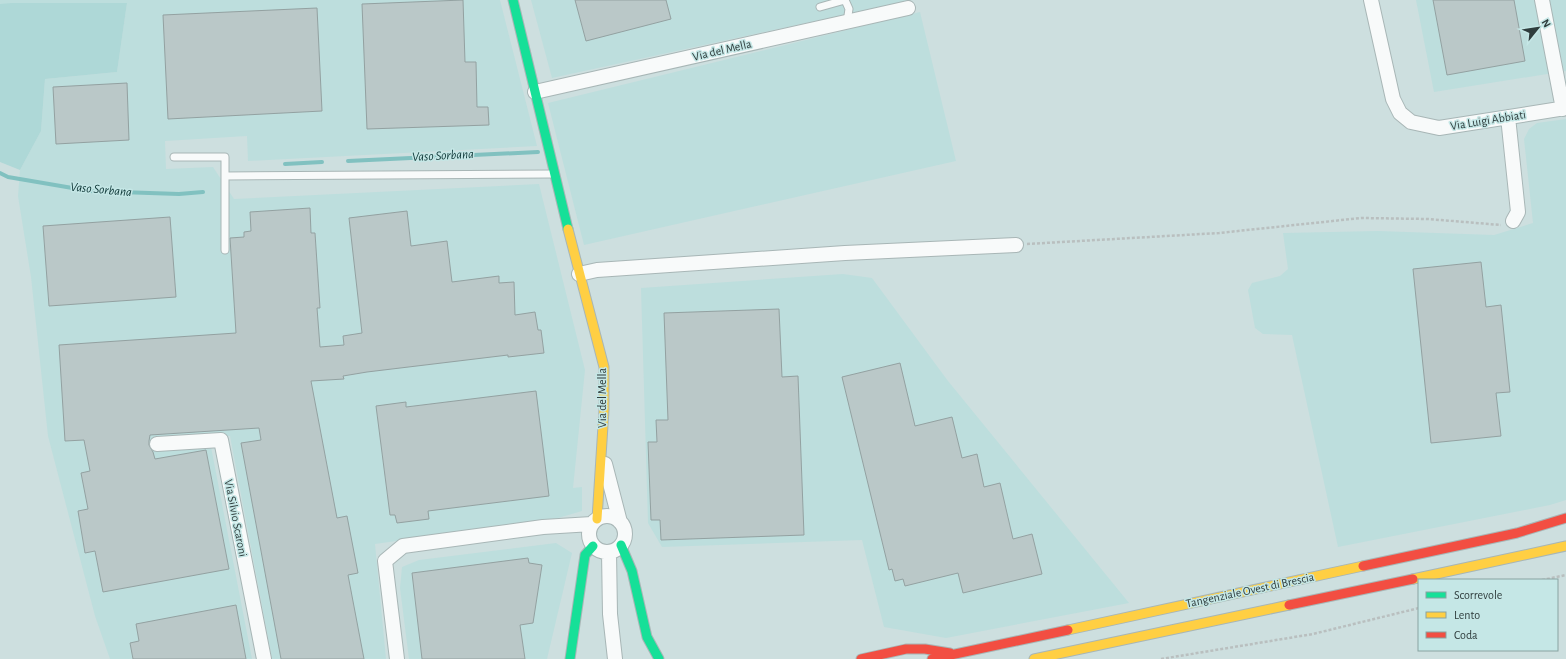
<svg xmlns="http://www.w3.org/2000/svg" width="1566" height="659" font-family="'Alegreya Sans',sans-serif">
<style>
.built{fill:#bddedd}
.green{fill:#aed8d7}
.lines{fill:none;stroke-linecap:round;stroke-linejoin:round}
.stream{stroke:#81c1c0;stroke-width:4}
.building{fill:#bac8c8;stroke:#93a1a1}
.lane-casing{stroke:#a8b6b6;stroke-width:9}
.street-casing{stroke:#a8b6b6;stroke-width:16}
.fast-casing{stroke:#a8b6b6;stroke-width:11}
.slow-casing{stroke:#a8b6b6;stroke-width:11}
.jam-casing{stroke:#a8b6b6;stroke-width:11}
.path{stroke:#b9bfbf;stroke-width:2.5;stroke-dasharray:3 2;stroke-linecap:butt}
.lane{stroke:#f8fafa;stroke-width:7}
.street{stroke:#f8fafa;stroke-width:14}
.fast{stroke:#16e098;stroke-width:9}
.slow{stroke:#ffcf43;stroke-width:9}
.jam{stroke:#f24e42;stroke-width:9}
.labels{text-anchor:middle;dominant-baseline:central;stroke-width:3;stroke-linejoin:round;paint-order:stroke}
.street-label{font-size:12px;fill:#2f3d3d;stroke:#c5e7e6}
.water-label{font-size:13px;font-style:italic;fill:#0d3636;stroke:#c5e7e6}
</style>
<rect width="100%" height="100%" fill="#cddfdf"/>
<!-- built -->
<path class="built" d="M0,0H500L537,146L248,161L247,136L165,141L166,169L213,167L234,199L539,184L585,370L573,488L582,487V511L558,518L375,544L386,659H272L230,436L154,440L157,451L211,447L252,659H110L95,616L48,436L31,277L18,196L20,170L41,131L45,79L117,72L127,3L0,4Z
M531,0H912L552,78Z
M1416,0H1566V71L1434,92Z
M920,12L956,161L584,245L548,103Z
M1566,119V500L1550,505L1338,547L1292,335L1263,334L1255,328L1248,290L1252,283L1280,276L1288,269L1283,233L1378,231L1494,235L1533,223L1524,139L1529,129L1537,123Z
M843,274L872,278L948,381L1129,603L946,638L884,627L862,540L662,547L648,523L641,288Z
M556,543L572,553L547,659H409L400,588L402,567L419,560Z"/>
<!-- green -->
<path class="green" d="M12,3H127L117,72L45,79L41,131L20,170L0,162V4Z"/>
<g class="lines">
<!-- stream -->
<path class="stream" d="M348,161L538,152
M285,164L322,162
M0,173L8,177L90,191L179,194L203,192"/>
</g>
<!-- building -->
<path class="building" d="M463,0L465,62H476L477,107H488L489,125L367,129L362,4Z
M575,0H666L671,19L586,41Z
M1433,0H1514L1525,61L1447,75Z
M317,8L322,111L168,119L163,15Z
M127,83L129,140L56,144L53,87Z
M310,208L311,233H315L320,308H317L320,347L344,345L343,336L362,333L349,218L407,211L411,246L447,241L452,282L499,276V283L514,282L515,315L535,312L538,330H541L544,353L508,357V355L367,372L343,376L344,379L311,381L337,518L347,516L358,573L348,575L364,659H281L241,443L261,440L259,428L150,435L149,441V445L153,452L155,459L206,450L229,569L103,592L95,551L85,553L78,511L88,509L81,473L90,471L84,440L65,441L59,345L236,333L230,238L244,237V232L251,231L250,212Z
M170,217L176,297L49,306L43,226Z
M1481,262L1486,307L1501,305L1510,392L1496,393L1501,436L1431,443L1413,269Z
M779,309L782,377L798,376L804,535L661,540L660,520H651L648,442H657L656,420H668L664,313Z
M900,363L915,426L952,417L962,458L977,454L984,487L1000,483L1013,539L1032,534L1042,574L963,593L958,573L905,586L903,579L895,581L892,569L889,570L842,377Z
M536,391L549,496L428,511L429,519L397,523L395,515H390L376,406L406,402V407Z
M528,558L529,563L542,565L533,623L520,625L525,659H422L412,573Z
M236,605L246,659H133L130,643L139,641L136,624Z"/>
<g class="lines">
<defs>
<path id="lane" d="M820,7L845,0L849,9L847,22
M174,157H225V250
M225,176L553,174"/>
<path id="street" d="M1371,0L1393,99L1400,113L1411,122L1439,128L1566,108
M1542,0L1563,109
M535,92L908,8
M1508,117L1518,212L1513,221
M579,274L597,270L845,253L1016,245
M157,444L221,440L264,659
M605,464L620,522
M589 534a18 18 0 1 1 36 0a18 18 0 1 1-36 0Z
M609,552L610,614L615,659
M397,659L385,561L403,546L543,527L592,524"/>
<path id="fast" d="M513,0L568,229
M621,545L632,571L647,637L659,659
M570,659L585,555L593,546"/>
<path id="slow" d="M568,229L604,367V410L597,519
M1413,579L1566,546
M1068,630L1363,566
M1034,659L1289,605"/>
<path id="jam" d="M1363,566L1517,533L1566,518
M1289,605L1413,579
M861,659L906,649H925L950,653
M932,659L1068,630"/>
</defs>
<!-- lane casing -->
<use href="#lane" class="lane-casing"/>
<!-- street casing -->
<use href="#street" class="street-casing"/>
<!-- fast casing -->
<use href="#fast" class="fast-casing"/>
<!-- slow casing -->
<use href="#slow" class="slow-casing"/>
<!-- jam casing -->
<use href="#jam" class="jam-casing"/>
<!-- path -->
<path class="path" d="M1027,244L1219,233L1361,218L1428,219L1501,225
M1542,580L1566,575
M1161,659L1313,634L1419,608"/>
<!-- lane -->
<use href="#lane" class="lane"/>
<!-- street -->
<use href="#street" class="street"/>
<!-- fast -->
<use href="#fast" class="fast"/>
<!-- slow -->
<use href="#slow" class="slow"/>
<!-- jam -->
<use href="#jam" class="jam"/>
</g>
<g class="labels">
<!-- street labels -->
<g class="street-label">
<text transform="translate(722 50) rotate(-13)">Via del Mella</text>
<text transform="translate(1488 120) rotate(-9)">Via Luigi Abbiati</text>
<text transform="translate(602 398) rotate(-90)">Via del Mella</text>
<text transform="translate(236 518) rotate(79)">Via Silvio Scaroni</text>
<text transform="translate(1250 590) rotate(-12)">Tangenziale Ovest di Brescia</text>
</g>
<!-- water labels -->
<g class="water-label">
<text transform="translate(443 156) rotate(-3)">Vaso Sorbana</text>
<text transform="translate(101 190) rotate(5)">Vaso Sorbana</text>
</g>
</g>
<!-- legend -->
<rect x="1418" y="579" width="140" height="72" fill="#c5e7e6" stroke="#89a3a2"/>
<rect x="1426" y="592" width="20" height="6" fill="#16e098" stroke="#89a3a2"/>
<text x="1454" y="599" font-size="12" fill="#2f3d3d">Scorrevole</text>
<rect x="1426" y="612" width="20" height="6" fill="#ffcf43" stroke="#89a3a2"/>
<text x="1454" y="619" font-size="12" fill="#2f3d3d">Lento</text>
<rect x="1426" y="632" width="20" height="6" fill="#f24e42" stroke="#89a3a2"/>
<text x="1454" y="639" font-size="12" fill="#2f3d3d">Coda</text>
<!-- north arrow -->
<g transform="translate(1538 28) rotate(60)" stroke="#c5e7e6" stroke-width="3" paint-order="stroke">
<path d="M0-3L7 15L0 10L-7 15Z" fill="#2f3d3d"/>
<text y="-6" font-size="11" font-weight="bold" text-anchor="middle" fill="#2f3d3d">N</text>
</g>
</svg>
